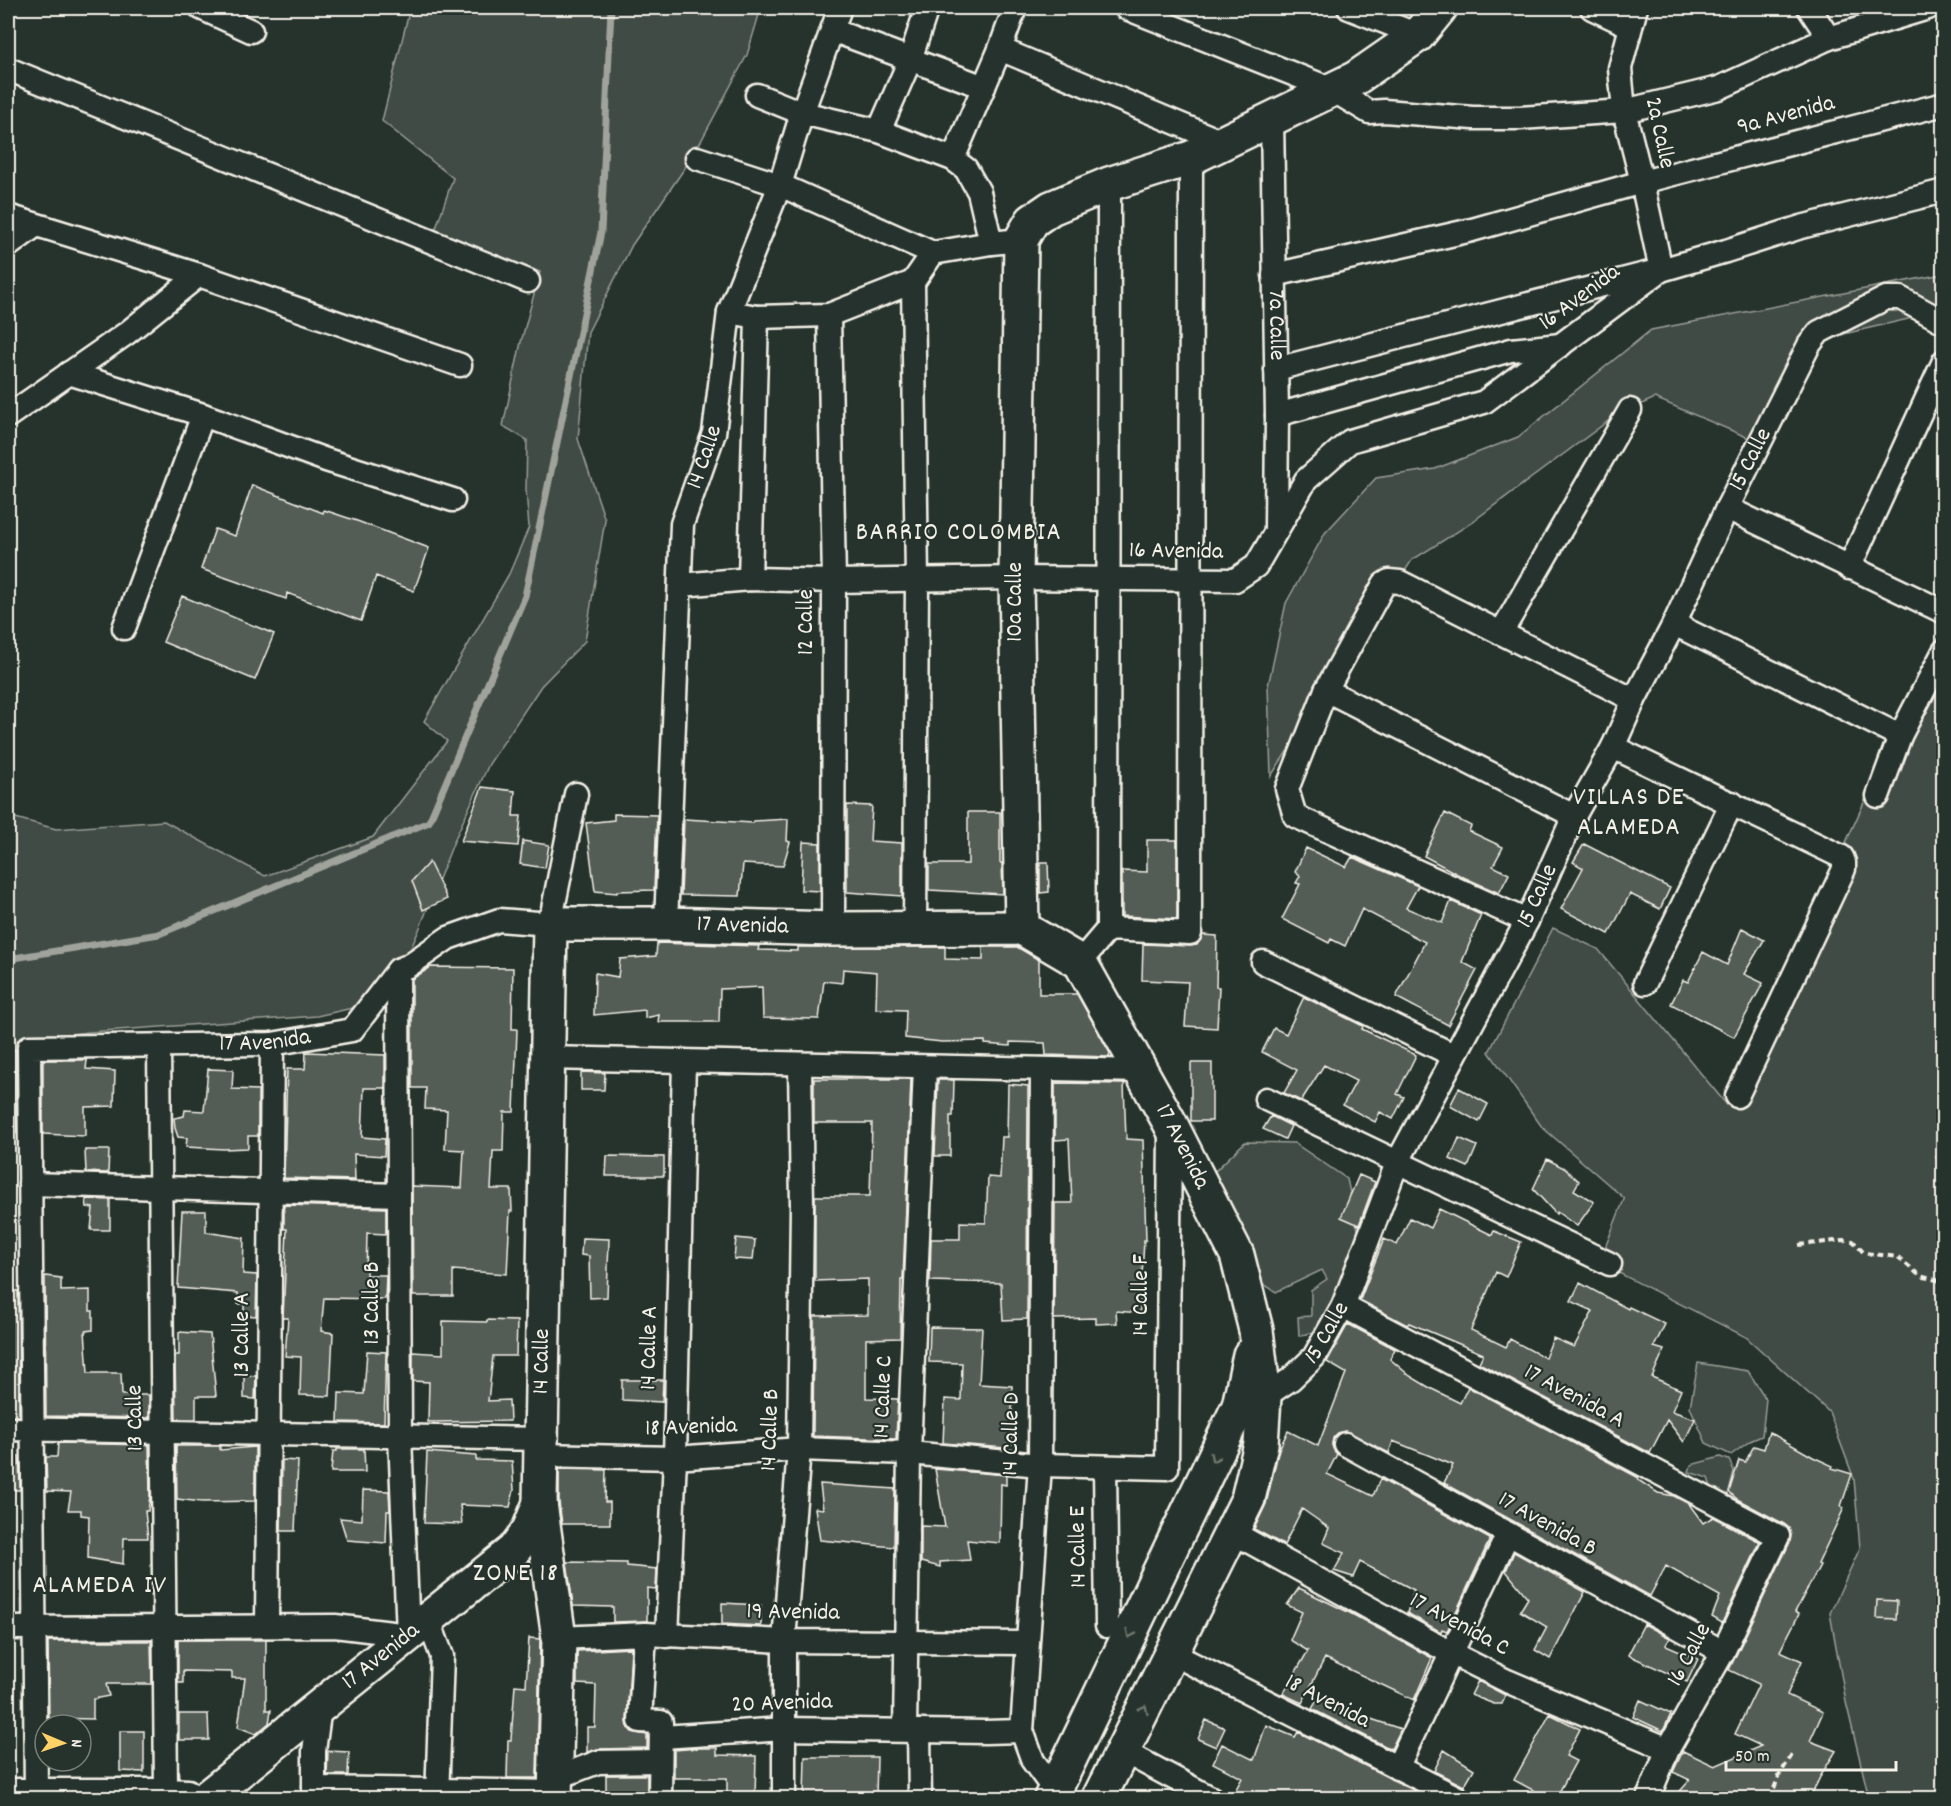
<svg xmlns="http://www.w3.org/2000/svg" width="1951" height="1806" font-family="Dekko,sans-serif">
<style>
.green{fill:#414b45;stroke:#9a9e96;stroke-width:1.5}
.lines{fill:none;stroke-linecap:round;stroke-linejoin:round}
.stream{stroke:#9fa39b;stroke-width:7}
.building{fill:#525c55;stroke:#f4f1e8;stroke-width:1.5}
.street-casing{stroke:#f4f1e8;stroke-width:27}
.secondary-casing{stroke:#f4f1e8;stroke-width:38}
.path{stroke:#f4f1e8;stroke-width:4;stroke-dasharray:6 4.5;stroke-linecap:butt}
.street{stroke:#26332d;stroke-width:22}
.secondary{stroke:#26332d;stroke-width:33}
.oneway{stroke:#6e766e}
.labels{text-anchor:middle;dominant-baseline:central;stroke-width:4.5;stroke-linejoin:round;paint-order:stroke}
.street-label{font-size:24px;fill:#f4f1e8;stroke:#26332d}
.neighbourhood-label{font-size:26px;letter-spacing:1.5px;fill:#f4f1e8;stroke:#26332d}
.quarter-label{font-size:27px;letter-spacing:1.5px;fill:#f4f1e8;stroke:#26332d}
</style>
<rect width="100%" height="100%" fill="#26332d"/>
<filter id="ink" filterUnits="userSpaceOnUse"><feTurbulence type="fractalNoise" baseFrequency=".0167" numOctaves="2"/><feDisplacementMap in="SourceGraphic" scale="12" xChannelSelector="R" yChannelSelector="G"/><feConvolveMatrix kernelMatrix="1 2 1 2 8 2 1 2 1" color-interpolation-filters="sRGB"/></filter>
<g filter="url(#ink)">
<!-- green -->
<path class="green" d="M410,8H761L747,55L693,156L632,245L588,332L578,439L605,520L585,641L541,686L489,764L454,841L419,930L388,1000L317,1016L89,1032L8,1041V816L56,829L164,821L265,876L373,837L447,741L424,721L509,574L529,527L526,490L527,440L503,426L521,342L540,272L435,231L453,178L382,121Z
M1943,274V311L1801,344L1756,441L1655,398L1615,416L1468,525L1412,560L1271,776L1268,686L1286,603L1325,533L1376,478L1435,469L1518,437L1651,330Z
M1943,628V1798H1869L1846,1702L1830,1613L1860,1548L1854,1479L1829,1412L1746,1337L1599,1263L1625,1197L1624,1198L1542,1127L1489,1052L1553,928L1598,949L1727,1105Z
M1245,1142L1294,1143L1347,1179L1359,1234L1325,1329L1299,1336L1298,1317L1311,1316V1290L1327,1279L1322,1270L1276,1292L1257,1280L1212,1174Z
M1698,1363L1748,1371L1766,1399L1762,1436L1750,1441L1731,1455L1706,1443L1690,1407Z
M1720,1457L1729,1460L1734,1471L1727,1499L1713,1493L1708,1478L1689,1472L1691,1465Z"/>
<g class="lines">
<!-- stream -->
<path class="stream" d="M8,959L159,934L429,822L525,596L601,232L611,8"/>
</g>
<!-- building -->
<path class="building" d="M252,485L323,513L324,510L357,521L429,548L414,591L376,576L361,621L287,593L286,599L201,569L215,529L235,536Z
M182,596L274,634L255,680L163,642Z
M482,787L515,791L513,816H521L518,846L461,841Z
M847,805L872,806L870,841L902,843V896L847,892Z
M968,812H1000V863H1002L1003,894L929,890V864H968Z
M1445,813L1471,826L1469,831L1503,847L1493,866L1509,874L1499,893L1461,876L1424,856Z
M614,814L657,815L654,890L617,891V893L595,891L586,823L614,820Z
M684,819L753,823V821L788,819L787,841L790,842L783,866L743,864L740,896L681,895Z
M1147,840H1177V919L1122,916V871L1147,872Z
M523,841L549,845L545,868L520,864Z
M803,842L820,843V891L801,890Z
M1584,844L1670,888L1660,909L1630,894L1609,934L1561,909L1583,868L1573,862Z
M1306,848L1346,867L1352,857L1418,886L1406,908L1442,923L1451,901L1481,915L1462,962L1477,970L1448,1025L1396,997L1425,942L1362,909L1345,946L1331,939L1329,943L1282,919L1300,884L1296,883L1300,876L1295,872Z
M429,862L447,899L423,910L412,881Z
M1040,862H1048L1049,892L1040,893Z
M1742,928L1764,940L1744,974L1763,983L1734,1037L1671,1004L1683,980L1688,982L1703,952L1727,965Z
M1203,935L1217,936L1216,987H1219L1217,1028L1185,1026L1188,982L1142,980L1143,944L1190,946L1197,945Z
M657,943L759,946L758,950L798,951V947H945V959L983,960V947H1017L1039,960V994H1077L1110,1053L1109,1057L1046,1055L1045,1043L1010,1042V1046L985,1044V1041L942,1042L905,1038L906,1010L876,1009L877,972L843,969L842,983L824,981L819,1019L763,1018L762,987L720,989L719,1022H658L659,1015L645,1018V1010L594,1015L595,973L618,977L620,959L656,956Z
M431,967L513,968L512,1029H517L514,1112H504L503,1151H493L491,1189H511L512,1211H510L507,1274L453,1270V1296H413L412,1186L462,1188L464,1150L445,1149L447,1110L425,1109L426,1088H412V979Z
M1304,997L1363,1026L1362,1029L1416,1055L1397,1094L1404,1097L1393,1119L1380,1112L1375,1122L1343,1105L1356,1081L1324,1065L1301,1101L1284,1093L1297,1070L1262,1052L1274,1028L1286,1034Z
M8,1050H16V1133H8Z
M306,1052L385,1055V1088H364L362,1137L385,1139L384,1156L354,1154L355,1180L284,1178L287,1069H305Z
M43,1060H87L86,1069L115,1071L114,1106L85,1107V1136L43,1134Z
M1191,1063H1212V1121H1191Z
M208,1069L233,1070L232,1089L258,1090V1136H248V1148L224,1149L186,1147L187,1138L178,1137L175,1128L174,1118L184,1116L185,1110L204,1111Z
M581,1072L605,1073L604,1090H581Z
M814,1079H911L903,1280H901L900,1338L866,1339V1398L898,1399L896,1439L813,1436L814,1316L868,1315V1279L815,1281V1196H870L872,1123H814Z
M938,1080H954L953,1116H950V1156H935Z
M1055,1083L1124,1084L1126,1139L1143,1140L1146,1240H1144L1140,1313L1116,1311L1117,1323L1096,1324V1318L1054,1319L1055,1203H1072L1069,1139L1055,1140Z
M1008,1084L1028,1086L1027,1319L1003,1320L1001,1283L930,1281L931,1239H960V1222L986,1223L988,1177L1000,1178L1002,1137H1007Z
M1459,1088L1488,1104L1479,1122L1450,1106Z
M1271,1116L1291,1126L1285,1139L1263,1129Z
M1459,1138L1477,1146L1468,1167L1450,1159Z
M85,1150H109L108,1173L86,1172Z
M607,1156L664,1157V1176H606Z
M1547,1159L1564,1168L1579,1181L1574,1190L1594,1202L1577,1226L1557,1212L1556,1214L1533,1189Z
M1359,1175L1375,1182L1359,1225L1341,1217Z
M86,1199L110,1200V1230H91L93,1208L87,1207Z
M284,1205L386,1208V1234L367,1233L366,1275H386L385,1299L324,1298L321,1331L333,1333L330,1396L300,1395L301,1357L285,1356L288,1318H283L287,1229H284Z
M1439,1209L1492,1235L1494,1231L1521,1242L1506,1277L1496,1272L1471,1330L1506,1347L1510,1339L1545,1358L1553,1338L1574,1347L1593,1311L1571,1301L1580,1283L1628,1309L1629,1307L1665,1324L1654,1347L1664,1350L1652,1377L1681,1390L1672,1411L1695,1419L1684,1442L1667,1420L1650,1453L1479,1363L1483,1354L1409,1323L1407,1325L1360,1300L1384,1239L1397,1245L1410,1218L1430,1228Z
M182,1211H206V1232L244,1238L243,1274L257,1275L256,1316L244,1315V1304H238V1293L178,1288Z
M582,1238L609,1239L607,1297L590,1298L589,1256L581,1255Z
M736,1238L755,1240L753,1260L734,1259Z
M45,1276L61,1278V1291L90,1290V1311H93V1330L85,1331L88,1373H121L122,1395H149V1418L46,1416Z
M8,1290L18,1291L19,1416H8Z
M487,1320L517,1321L516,1356H493L488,1401L509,1400L510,1421L428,1422L429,1382L413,1381V1352L443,1354V1321L487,1322Z
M1348,1324L1395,1349L1390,1359L1410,1376L1430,1388L1460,1403L1468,1387L1639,1478L1638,1480L1658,1493L1674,1496L1689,1504L1703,1523L1713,1517L1760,1542L1722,1623L1712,1617L1720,1596L1666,1566L1650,1596L1444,1483L1453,1465L1393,1441L1389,1453L1345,1431L1338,1433L1333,1438L1332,1445L1337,1454L1327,1474L1373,1496L1380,1479L1490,1539L1447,1631L1442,1629L1441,1632L1407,1613L1414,1590L1360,1562L1353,1577L1334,1571L1344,1553L1323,1543L1329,1528L1302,1509L1284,1545L1254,1529L1266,1504L1279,1449L1288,1431L1318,1446L1346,1373L1327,1362Z
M930,1327L982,1328L979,1384L1012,1386V1444H1006V1448L943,1443L945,1399L961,1400L962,1363L929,1362Z
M179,1332L210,1334L216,1396H196V1419H176L175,1355H179Z
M367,1351L386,1352L384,1423L338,1422L339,1393L364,1394Z
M244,1375L256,1376L255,1399L244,1398Z
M622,1380H663L662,1402L622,1400Z
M1769,1432L1813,1457L1833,1466L1832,1468L1852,1474L1841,1506L1844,1508L1818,1564L1820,1565L1795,1612L1799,1614L1780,1651L1802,1661L1787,1695L1823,1712L1810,1741L1836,1751L1820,1777L1810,1798H1674L1690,1780L1673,1772L1683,1751L1715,1766L1761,1746L1735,1734L1759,1684L1729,1670L1790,1542L1791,1535L1789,1528L1784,1524L1737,1499L1729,1492L1739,1460L1745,1462L1754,1446L1764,1449Z
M58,1443L149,1445L150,1496L148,1511H145L148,1538H124L123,1564L88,1558L89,1516L81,1515V1510H68L71,1492L47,1491L46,1457H57Z
M176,1446H220V1450L255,1447V1501L202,1502L177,1499Z
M337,1449H364L365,1472H331L333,1451H337Z
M427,1452L476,1456V1460L512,1461L514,1490L510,1507L460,1505L462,1524L424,1523Z
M8,1456H19L20,1490H8Z
M282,1460L298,1461L295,1531H281Z
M559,1469L606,1470L605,1502H610V1524H562L559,1502Z
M935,1469L1006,1475V1485L1001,1484L1000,1543L967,1540L970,1560L940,1562V1567L921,1562V1526L945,1527Z
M820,1484L895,1489L894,1547L820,1540L815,1508L823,1509Z
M363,1490L389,1491L390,1511H387L386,1543L347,1540L340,1518L362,1520Z
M1514,1552L1585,1592L1550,1659L1535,1650L1547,1627L1520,1611L1528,1598L1506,1571Z
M567,1562L627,1563V1566L657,1569L656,1589L647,1588V1621L613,1622V1607L573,1606Z
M1299,1588L1350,1613L1432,1658L1414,1700L1325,1658L1302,1703L1283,1694L1308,1651L1290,1640L1302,1612L1287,1605Z
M1877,1600L1897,1601L1896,1619L1876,1618Z
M722,1603L761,1605V1626L722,1624Z
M1644,1624L1670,1638L1666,1645L1698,1659L1687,1682L1628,1655Z
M529,1638L540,1639L537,1778H507L508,1740H511L515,1685L526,1686Z
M178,1640H266V1710H271L269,1723L256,1734L238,1727L245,1678H232V1672L183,1671V1683H178Z
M48,1641H151L152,1684H106L109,1696L93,1699V1719L49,1718Z
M631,1648L627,1721L628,1728L632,1732L647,1735V1748L598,1749L587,1752V1727H595L596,1685L577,1684V1651Z
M1478,1681L1505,1695L1502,1704H1494L1471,1695Z
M1320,1695L1365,1717L1401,1729L1391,1749L1312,1709Z
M1640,1700L1671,1714L1663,1731L1633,1717Z
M179,1714H208L209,1740H179Z
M1550,1714L1580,1729L1566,1756L1576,1761L1556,1798H1548L1514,1780Z
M1206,1720L1225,1728L1216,1747L1198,1739Z
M1266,1725L1295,1737L1298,1732L1429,1798H1231L1242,1778L1213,1763L1222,1744L1254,1760Z
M120,1731H144V1772L120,1771Z
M698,1748H717V1755L756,1756L755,1797L727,1796V1778H674V1750Z
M1444,1750L1474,1769L1464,1786L1434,1771Z
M328,1751L349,1752L348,1775H327Z
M805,1757H877L876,1798H804Z
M606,1775H647V1798H606Z"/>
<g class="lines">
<defs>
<g id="street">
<path d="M201,8L251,31"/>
<path d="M1126,8L1331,89L1369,112L1384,111L1473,118H1520L1624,111L1719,88L1829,38L1928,8"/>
<path d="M1349,8L1418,35"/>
<path d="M1592,8L1630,26"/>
<path d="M1636,8L1620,68L1624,111L1642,182L1661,270"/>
<path d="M1809,8L1829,38"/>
<path d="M832,30L984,87"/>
<path d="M1000,49L1222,142"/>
<path d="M8,69L528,281"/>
<path d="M757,95L802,113L879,131L953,159L966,169L979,192L991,243"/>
<path id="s1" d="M1272,119L1277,415L1276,528"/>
<path d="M879,131L910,60L927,8"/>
<path d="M697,158L780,185L933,253"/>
<path d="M953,159L1000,49L1015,8"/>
<path d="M8,216L199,275L460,365"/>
<path d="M8,246L35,226"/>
<path d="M1274,275L1472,230L1642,182L1944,104"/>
<path d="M913,282L917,580L915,929"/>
<path d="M729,312L757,317L829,315L913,282L933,253L991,243L1021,240"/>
<path d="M829,315L834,581L833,929"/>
<path d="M1276,369L1661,270L1726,251L1801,227L1944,191"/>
<path d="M69,373L203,415L326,460L453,500"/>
<path d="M1277,415L1511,350L1561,345"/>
<path d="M8,416L127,333L199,275"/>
<path d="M1727,508L1944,612"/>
<path d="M1849,568L1944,361"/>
<path d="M750,579L757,317"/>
<path d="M681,585L750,579L834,581L1016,578L1235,580L1256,566L1306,480L1350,441L1484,402L1661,270"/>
<path d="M1674,624L1900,736"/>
<path d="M124,628L203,415"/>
<path d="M1501,633L1630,410"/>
<path d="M1326,690L1574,816"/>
<path d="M1613,747L1842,857L1844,862V869L1737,1096"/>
<path d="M1878,796L1900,736L1944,651"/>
<path d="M1527,921L1295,816L1287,789L1326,690L1384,584L1389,581L1400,582L1634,700"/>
<path id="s2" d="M666,924L682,524L714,433L729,312L780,185L802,113L840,8"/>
<path d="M1108,929L1109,184"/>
<path d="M1080,962L1108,929L1190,933L1191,158"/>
<path d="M1263,962L1453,1055"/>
<path d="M1645,983L1732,803"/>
<path d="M159,1046L166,1790"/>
<path d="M547,1058L1141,1071"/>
<path d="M1042,1069L1040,1465L1022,1731L1033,1761L1055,1791"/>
<path d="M1266,1099L1610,1264"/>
<path d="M30,1184L399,1195"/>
<path d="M1343,1306L1778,1536L1723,1652L1668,1749L1648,1798"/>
<path id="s3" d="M1254,1400L1264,1397L1291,1379L1314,1357L1343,1306L1397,1163L1527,921L1574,816L1613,747L1634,700L1674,624L1727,508L1809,345L1819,332L1886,298H1900L1944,322"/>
<path d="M8,1429L541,1439"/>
<path d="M1345,1444L1723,1652"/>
<path d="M540,1455L675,1458L799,1449L909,1453L1040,1465L1167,1468L1170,1129"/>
<path d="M1105,1467L1107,1626"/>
<path d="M1232,1532L1451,1653L1507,1681L1668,1749"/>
<path d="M428,1619L442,1656L437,1798"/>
<path d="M267,1626L272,1044"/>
<path d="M8,1628L335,1626L408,1635L400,1436L398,970"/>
<path d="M645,1634L640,1721L661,1722L660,1798"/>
<path d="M667,1636L675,1458L684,1061"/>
<path d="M559,1638L645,1634L784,1641L1027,1643"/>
<path d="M1171,1653L1458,1798"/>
<path d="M905,1730L909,1453L925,1067"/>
<path d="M919,1731L920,1798"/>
<path d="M662,1737L784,1729L985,1732L1022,1731"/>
<path d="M1123,1751L1211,1798"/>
<path d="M1397,1768L1508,1534"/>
<path d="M556,1778L598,1762L660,1761"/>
<path d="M314,1788L556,1792"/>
<path d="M8,1790H166L188,1791L195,1798"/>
<path id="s4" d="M36,1791L29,1047L272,1044L352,1030L398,970L408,966L448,938L499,920L550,924L576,794"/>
<path d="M314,1798V1751L320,1707"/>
<path d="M784,1798V1641L799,1449L802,1206L800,1064"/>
</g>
<g id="secondary">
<path d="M1022,928L1016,578L1021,240L1032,221L1051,208L1109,184L1191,158L1356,78L1418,35L1440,8"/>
<path id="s5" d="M206,1798L514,1550L529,1530L540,1503"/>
<path id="s6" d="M555,1798L559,1638L540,1503L550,924H666L833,929L1022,928L1080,962L1170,1123L1237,1255L1256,1330L1264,1397L1261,1444L1248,1499L1099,1798"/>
<path d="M1051,1798L1239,1406L1250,1355"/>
</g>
</defs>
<!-- street casing -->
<use href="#street" class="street-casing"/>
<!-- secondary casing -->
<use href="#secondary" class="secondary-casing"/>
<!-- path -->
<path class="path" d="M1936,1156L1944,1161
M1799,1245L1844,1240L1853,1241L1864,1253L1898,1257L1920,1276L1944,1282
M1770,1798L1780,1774L1794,1752"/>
<!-- street -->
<use href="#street" class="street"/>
<!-- secondary -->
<use href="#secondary" class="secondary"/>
</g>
<!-- one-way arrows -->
<defs><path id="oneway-chevron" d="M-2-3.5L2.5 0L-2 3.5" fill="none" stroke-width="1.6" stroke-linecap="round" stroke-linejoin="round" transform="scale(1.5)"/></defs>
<g class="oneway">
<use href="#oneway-chevron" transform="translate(1214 1458) rotate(116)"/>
<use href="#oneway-chevron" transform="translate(1130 1634) rotate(116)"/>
<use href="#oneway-chevron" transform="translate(1144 1709) rotate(-64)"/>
</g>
</g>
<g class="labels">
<!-- street labels -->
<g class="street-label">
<text transform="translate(1786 116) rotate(-15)">9a Avenida</text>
<text transform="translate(1659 133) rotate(78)">2a Calle</text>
<text transform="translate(1580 298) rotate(-37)">16 Avenida</text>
<text stroke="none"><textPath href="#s1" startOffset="206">7a Calle</textPath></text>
<text stroke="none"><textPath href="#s2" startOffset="471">14 Calle</textPath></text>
<text stroke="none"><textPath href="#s3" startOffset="1074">15 Calle</textPath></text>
<text transform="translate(1176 552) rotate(1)">16 Avenida</text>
<text transform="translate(1016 602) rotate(-90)">10a Calle</text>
<text transform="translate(807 622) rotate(-90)">12 Calle</text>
<text stroke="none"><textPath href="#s3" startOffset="588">15 Calle</textPath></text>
<text stroke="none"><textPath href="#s6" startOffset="1068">17 Avenida</textPath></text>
<text stroke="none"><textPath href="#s4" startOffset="980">17 Avenida</textPath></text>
<text stroke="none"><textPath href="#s6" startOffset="1626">17 Avenida</textPath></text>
<text transform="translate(1142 1295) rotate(-90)">14 Calle F</text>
<text transform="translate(373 1303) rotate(-90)">13 Calle B</text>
<text stroke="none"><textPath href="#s3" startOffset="102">15 Calle</textPath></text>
<text transform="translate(243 1335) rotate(-90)">13 Calle A</text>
<text transform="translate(650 1348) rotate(-89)">14 Calle A</text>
<text stroke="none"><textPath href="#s6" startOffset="438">14 Calle</textPath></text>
<text transform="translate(884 1397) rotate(-88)">14 Calle C</text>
<text transform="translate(1574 1397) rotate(28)">17 Avenida A</text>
<text transform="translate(136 1418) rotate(-91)">13 Calle</text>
<text transform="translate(691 1428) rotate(-2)">18 Avenida</text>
<text transform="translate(771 1430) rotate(-88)">14 Calle B</text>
<text transform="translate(1012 1434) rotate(-89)">14 Calle D</text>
<text transform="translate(1547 1525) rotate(29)">17 Avenida B</text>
<text transform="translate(1079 1547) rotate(-91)">14 Calle E</text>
<text transform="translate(793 1613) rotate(1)">19 Avenida</text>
<text transform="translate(1459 1625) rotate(28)">17 Avenida C</text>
<text transform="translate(1690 1655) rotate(-62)">16 Calle</text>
<text stroke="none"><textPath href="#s5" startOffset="225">17 Avenida</textPath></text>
<text transform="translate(1327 1702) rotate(27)">18 Avenida</text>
<text transform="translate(782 1704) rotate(-2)">20 Avenida</text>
</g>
<!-- neighbourhood labels -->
<g class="neighbourhood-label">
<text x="959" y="533">BARRIO COLOMBIA</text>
<text x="1629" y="798">VILLAS DE<tspan x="1629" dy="30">ALAMEDA</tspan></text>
<text x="100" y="1586">ALAMEDA IV</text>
</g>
<!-- quarter labels -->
<g class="quarter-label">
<text x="516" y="1574">ZONE 18</text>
</g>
</g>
<!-- margin -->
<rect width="1951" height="1806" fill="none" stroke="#26332d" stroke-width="30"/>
<rect x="15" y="15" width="1921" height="1776" fill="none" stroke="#f4f1e8" stroke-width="2" filter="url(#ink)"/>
<!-- north arrow -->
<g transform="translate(63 1743) rotate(92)"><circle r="28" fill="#26332d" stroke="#787f78" stroke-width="1.5"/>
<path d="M0-4.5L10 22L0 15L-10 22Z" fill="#ffd166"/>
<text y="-9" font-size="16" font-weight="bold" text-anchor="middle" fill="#f4f1e8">N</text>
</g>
<!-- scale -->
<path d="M1726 1761v9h170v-9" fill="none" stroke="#f4f1e8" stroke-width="3"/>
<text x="1735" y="1761" font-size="18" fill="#f4f1e8" stroke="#26332d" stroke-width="4.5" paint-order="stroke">50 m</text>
</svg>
